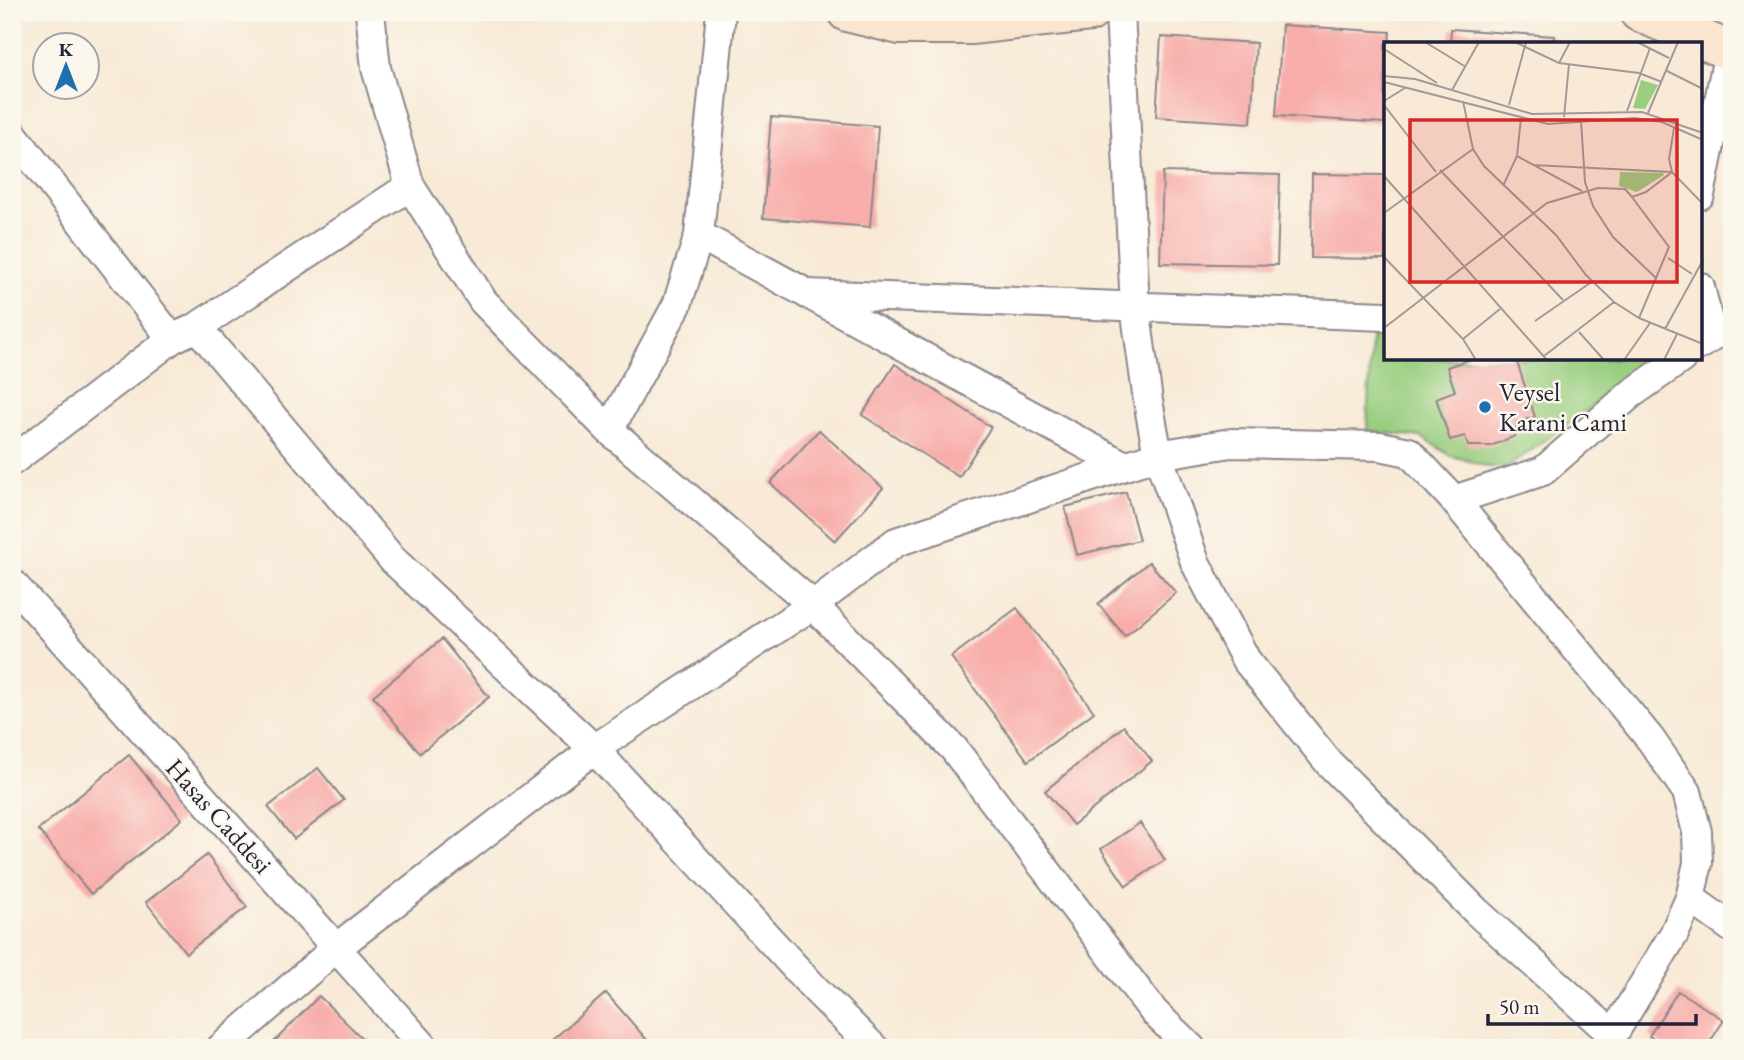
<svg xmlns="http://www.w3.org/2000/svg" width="1744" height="1060" font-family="'EB Garamond',serif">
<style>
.green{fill:#99ce7f;stroke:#5e785d;stroke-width:2}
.building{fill:#f8adaa}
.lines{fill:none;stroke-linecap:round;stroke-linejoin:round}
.minor-casing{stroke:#8d8689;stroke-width:32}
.secondary-casing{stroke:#8d8689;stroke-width:42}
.minor{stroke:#fff;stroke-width:28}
.secondary{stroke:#fbe5cf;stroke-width:38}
.poi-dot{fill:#1f6fb2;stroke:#fbf7ec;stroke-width:2.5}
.labels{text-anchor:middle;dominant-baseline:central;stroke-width:5;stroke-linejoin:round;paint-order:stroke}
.poi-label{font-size:26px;fill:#22223b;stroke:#fbf7ec;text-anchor:start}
.street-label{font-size:26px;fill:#22223b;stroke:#fbf7ec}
.inset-road{fill:none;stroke:#a29a99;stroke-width:2}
.view{fill:#d62828;fill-opacity:0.15;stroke:#d62828;stroke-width:3.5}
.inset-edge{fill:none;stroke:#22223b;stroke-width:3.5}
</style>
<rect width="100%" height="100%" fill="#fbf7ec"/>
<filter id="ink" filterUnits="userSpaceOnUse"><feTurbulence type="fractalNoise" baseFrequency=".0143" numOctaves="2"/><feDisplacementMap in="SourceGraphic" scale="14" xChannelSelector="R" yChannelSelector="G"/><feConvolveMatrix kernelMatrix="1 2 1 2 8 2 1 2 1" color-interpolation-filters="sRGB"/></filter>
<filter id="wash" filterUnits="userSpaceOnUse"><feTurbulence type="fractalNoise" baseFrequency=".00686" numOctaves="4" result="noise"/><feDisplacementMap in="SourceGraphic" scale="28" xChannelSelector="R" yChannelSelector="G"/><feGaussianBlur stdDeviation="1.57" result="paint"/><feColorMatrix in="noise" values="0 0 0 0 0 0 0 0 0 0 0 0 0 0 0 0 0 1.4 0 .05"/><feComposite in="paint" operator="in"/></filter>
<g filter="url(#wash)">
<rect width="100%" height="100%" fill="#f8ead7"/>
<!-- green -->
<path class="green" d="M1371,337H1385V359H1657L1508,467H1488L1450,455L1421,437L1367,431Z"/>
<g id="blocks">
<!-- building -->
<path class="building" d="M1282,25L1390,32L1389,44H1385L1384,123L1276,116Z
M1451,29L1554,36V44H1450Z
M1161,37L1256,43L1251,123L1156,117Z
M771,117L878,126L870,227L763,218Z
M1163,172L1280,175L1277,265L1160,263Z
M1312,174L1385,175V259L1311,258Z
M1471,359H1516L1535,417L1517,422L1515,436L1491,446H1468L1465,436L1450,440L1436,398L1455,391L1447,367Z
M895,364L991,427L959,477L862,415Z
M819,430L883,488L835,541L770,483Z
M1126,492L1139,540L1077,555L1065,507Z
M1149,562L1176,593L1125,636L1098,604Z
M1017,608L1094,712L1028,761L951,657Z
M442,639L489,697L420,753L373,696Z
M1124,726L1152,761L1073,825L1045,791Z
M129,755L182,819L91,894L38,830Z
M318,768L344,800L294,839L268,807Z
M1140,823L1165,860L1126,886L1101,849Z
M207,855L247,907L186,953L146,902Z
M1678,991L1724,1020L1706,1048H1667L1649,1036Z
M606,993L654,1048H543Z
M319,996L372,1048H268Z"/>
</g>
</g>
<g filter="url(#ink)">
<use href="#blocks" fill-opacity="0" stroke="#8d8689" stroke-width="2"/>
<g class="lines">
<defs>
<path id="minor" d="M370,12L376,68L410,186L483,301L609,430L813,605L954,749L1154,1012L1191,1048
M1120,12L1135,307L1148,401L1158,455L1195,562L1246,660L1329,763L1477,912L1613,1035
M12,133L172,339
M1700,195L1729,51
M699,235L1125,466
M1700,287L1712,337L1700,345
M807,294L1385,316
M197,327L393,560L594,749L816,990L874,1048
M609,430L677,305L699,235L721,12
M12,461L172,339L197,327L410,186
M12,583L425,1048
M1690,898L1732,928
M221,1048L336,948L594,749L813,605L896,542L1158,455L1231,443L1380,446L1409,452L1454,500
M1605,1048L1674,934L1690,898L1698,863L1697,832L1687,792L1651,740L1454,500L1543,471L1631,394L1681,359"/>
<path id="secondary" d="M847,12L900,25H971L1090,12
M1639,12L1732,52"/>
</defs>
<!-- minor casing -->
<use href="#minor" class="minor-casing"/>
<!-- secondary casing -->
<use href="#secondary" class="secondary-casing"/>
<!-- minor -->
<use href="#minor" class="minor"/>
<!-- secondary -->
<use href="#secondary" class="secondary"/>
</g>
</g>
<!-- markers -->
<circle class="poi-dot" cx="1485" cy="407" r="7"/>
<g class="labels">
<!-- poi labels -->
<g class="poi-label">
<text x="1499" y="392">Veysel<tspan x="1499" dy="30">Karani Cami</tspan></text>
</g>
<!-- street labels -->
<g class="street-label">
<text transform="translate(219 816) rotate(48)">Hasas Caddesi</text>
</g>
</g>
<!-- overview -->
<g transform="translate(1384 42)">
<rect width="318" height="318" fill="#f8ead7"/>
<path d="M257,38L274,43L261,67L249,66ZM236,130L279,131L280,133L253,150L235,144Z" fill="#99ce7f"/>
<path class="inset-road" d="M41,0L82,25M131,0L175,21L255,31L278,40M253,0L285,16M0,7L53,41M175,21L186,0M281,28L319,47M0,34L31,37L148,72L258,70L319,91M0,40L164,82L251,76L278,80L319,98M68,48L95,0M0,59L21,46M79,59L89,107L100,124L172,193L202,233L230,260L255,276L319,302M0,63L52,130M125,63L142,0M243,69L266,6M264,71L294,0M180,75L185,22M197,79L201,140L209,164L229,195L273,237M133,114L198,149M149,123L288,130L319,162M56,128L179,258M0,134L163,318M119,144L133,114L137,76M0,171L89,107M0,215L79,297L92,318M284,216L308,232M255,276L285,205L248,155L262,150L288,130L285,117L290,86M151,279L209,239M0,286L163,161L214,146L241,147L248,155M281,287L319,218M195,290L220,318M79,297L116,267M160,314L230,260M240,318L266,281M280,318L293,292"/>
<path class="view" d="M26,78H293V240H26Z"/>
<rect width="318" height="318" class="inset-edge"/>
</g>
<!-- margin -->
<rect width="1744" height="1060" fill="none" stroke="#fbf7ec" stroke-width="42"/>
<!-- north arrow -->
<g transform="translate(66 66)"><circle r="33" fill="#fbf7ec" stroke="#a4a2a5" stroke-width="2"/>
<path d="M0-5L12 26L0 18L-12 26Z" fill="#1f6fb2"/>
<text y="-10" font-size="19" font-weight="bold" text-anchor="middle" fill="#22223b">K</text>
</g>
<!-- scale -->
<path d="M1488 1014v10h208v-10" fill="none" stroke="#22223b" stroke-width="3.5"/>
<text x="1499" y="1014" font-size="21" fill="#22223b" stroke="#fbf7ec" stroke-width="5" paint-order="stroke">50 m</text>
</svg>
